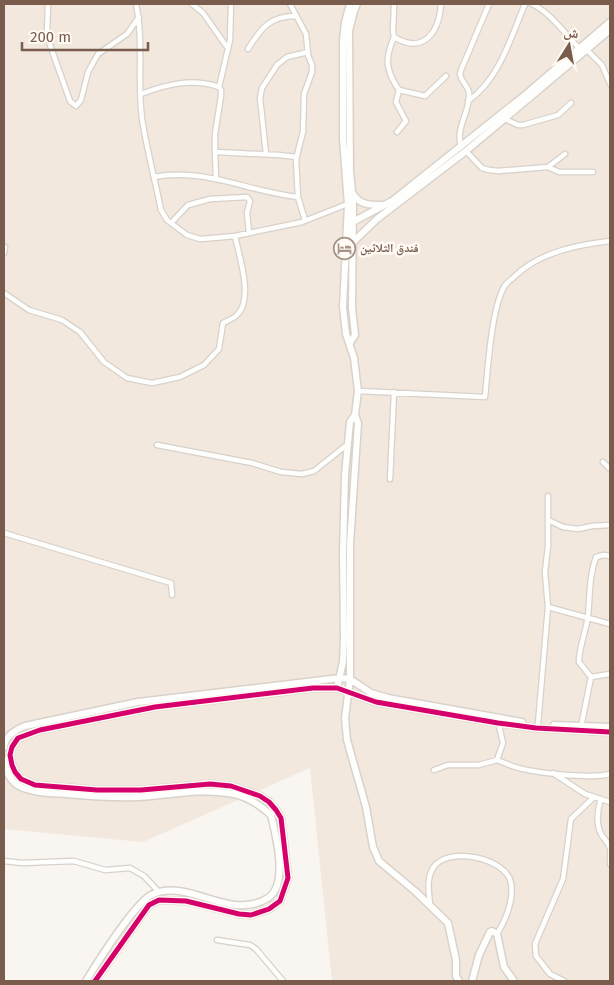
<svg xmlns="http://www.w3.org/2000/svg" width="614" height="985" font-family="'Fira Sans','Noto Naskh Arabic',sans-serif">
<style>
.residential{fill:#f2e8de}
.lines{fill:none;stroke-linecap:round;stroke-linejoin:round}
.street-casing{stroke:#d7d1cb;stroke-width:7}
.secondary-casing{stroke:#d9d2cb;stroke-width:9}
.street{stroke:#fefefd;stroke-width:4.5}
.secondary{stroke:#fefefd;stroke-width:6}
.cycleway-casing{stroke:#fffaf3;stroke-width:8}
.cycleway{stroke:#d6006c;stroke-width:5}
.labels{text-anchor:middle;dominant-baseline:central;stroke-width:5;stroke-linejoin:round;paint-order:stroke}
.poi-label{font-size:12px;font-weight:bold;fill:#7a5c4d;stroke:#fffaf3;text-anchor:start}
</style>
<rect width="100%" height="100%" fill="#f9f5f0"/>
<!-- residential -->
<path class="residential" d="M4,4H610V981H332L310,768L143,842L4,829Z"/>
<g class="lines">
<defs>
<path id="street" d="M48,4L47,31L50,45L70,101L76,106L81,100L88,72L98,54L127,34L139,17
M136,4C144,42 137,81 142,119C147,150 155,180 161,210L167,220L187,235L200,239L213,238L235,236L302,222L350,203
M192,4L203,13L227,47
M290,4L306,34L308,55L312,65V72L304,94L303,132L296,159L298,197L305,220
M394,4L393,31L394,37C424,55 439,32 441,4
M532,4C550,12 566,35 580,49
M394,37C385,58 385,70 399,90L425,96L446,76
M248,49C261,28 270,16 296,16
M587,50L602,65L610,84
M219,87L230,40L231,4
M141,94C167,84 192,78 219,87L221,90V96L215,134V152
M468,101C499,80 511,37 525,4
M505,119L518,125H523L558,115L571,103
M397,132L406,121L396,102L399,90
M461,146C455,127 471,111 469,92C467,85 462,82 460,75L461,70L489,4
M466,151L482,168L489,170L498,171L548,167L559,172H593
M266,154L260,98L262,88L277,65L287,57L308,52
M548,167L565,154
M154,177C203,167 250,192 298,197
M216,179L215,152L279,155L297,157
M171,223L188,205L210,199L247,197L250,201L247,213L249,233
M4,253L5,247
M4,293L29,310L62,320L80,332L104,362L127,378L152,383L180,377L204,365L219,349L223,323C227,321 234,318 237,315C254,299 239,256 235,236
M358,391L485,397C488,368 491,311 504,287C506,283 511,280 515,276C540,252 577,245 610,241
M157,445L252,463L281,472L302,474L314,471L348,444
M603,462L610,469
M390,479L394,392
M548,520L563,527L578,529L592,526L610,525
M4,533L171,583L172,595
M548,607L610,624
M591,677L610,674
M538,724L548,607L545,572L548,546V496
M581,727L591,677L579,662C579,646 586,632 588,616C590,596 589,576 596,557L604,555L610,556
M497,760C502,762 507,764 512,766C532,773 590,779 610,774
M434,770L448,765H479L497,760L503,743L498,722
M553,773L585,794L610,802
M601,799C597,810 596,824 601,834C604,839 608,842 610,848C611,853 610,859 610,864
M4,861L22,863L74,861L105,870L130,868L144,876L159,892
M430,905C429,892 426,880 433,868C447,845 507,858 511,883C514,901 506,919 497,934
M217,940L250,945L256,949L283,981
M564,981L550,974L536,956L535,944L563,879L571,819L594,797"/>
<path id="secondary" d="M353,194C361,206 371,205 384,205
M349,224L392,201L525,95L610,22
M351,244L377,219L466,151L610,30
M350,343L355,335L352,308L353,201L350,172L349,31L354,11L357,4
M355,415L358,423L350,544V679L345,718L347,740L366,807L373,847L379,861L416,892L448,923L456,960V976L459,981
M337,688L343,662L344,639L343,554L345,474L350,422L355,415L358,391L354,358L346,334L343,307L348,205L343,139V40L345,22L350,4
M554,725L610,727
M4,747C5,736 15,730 25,726L138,702L340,678L350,679L371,693L388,698L522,722
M4,759C5,770 10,782 21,787C35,793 52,793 67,794C89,796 113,798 136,797C166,796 197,788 228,793C245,795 258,803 271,815C276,836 289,884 268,898C230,922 189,878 153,894C136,901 97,963 86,981
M95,981L149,905L159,900L186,901L239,914L251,915L269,909L280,901L288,878L281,818L276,810L269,802L260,796L231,786L210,784L141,790H97L35,785L21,779L15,772L12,765L10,755L12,747L18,738L40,730L155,707L313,688H337L376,702L498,723L536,728L610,732
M472,981L479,955L490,932L492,931L497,934L504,967L514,981"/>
</defs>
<!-- street casing -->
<use href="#street" class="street-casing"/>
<!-- secondary casing -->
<use href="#secondary" class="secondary-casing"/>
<!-- street -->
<use href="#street" class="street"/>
<!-- secondary -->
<use href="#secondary" class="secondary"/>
<defs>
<path id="cycleway" d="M95,981L149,905L159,900L186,901L239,914L251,915L269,909L280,901L288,878L281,818L276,810L269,802L260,796L231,786L210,784L141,790H97L35,785L21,779L15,772L12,765L10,755L12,747L18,738L40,730L155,707L313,688H337L376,702L498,723L536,728L610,732"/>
</defs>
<!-- cycleway casing -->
<use href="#cycleway" class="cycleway-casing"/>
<!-- cycleway -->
<use href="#cycleway" class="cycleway"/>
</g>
<!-- icons -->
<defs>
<symbol id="hotel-ring" viewBox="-11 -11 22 22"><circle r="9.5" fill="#fffaf3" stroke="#a69286" stroke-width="1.5"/><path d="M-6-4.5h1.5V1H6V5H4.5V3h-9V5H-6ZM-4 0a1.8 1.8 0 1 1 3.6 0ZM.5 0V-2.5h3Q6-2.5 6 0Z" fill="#a69286"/></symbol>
</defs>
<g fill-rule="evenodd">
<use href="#hotel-ring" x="332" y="236" width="25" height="25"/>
</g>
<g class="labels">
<!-- poi labels -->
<g class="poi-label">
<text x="360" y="248">فندق الثلاثين</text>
</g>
</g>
<!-- border -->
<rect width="614" height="985" fill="none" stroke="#7a5c4d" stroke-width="10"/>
<!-- north arrow -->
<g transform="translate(569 45) rotate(11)" stroke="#fffaf3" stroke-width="4" paint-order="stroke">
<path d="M0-4L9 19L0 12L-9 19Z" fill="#7a5c4d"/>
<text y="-8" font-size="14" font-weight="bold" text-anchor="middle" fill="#7a5c4d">ش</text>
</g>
<!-- scale -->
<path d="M22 42v8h126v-8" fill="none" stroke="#7a5c4d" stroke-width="2.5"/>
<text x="30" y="42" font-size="15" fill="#7a5c4d" stroke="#fffaf3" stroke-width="4" paint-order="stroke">200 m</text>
</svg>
